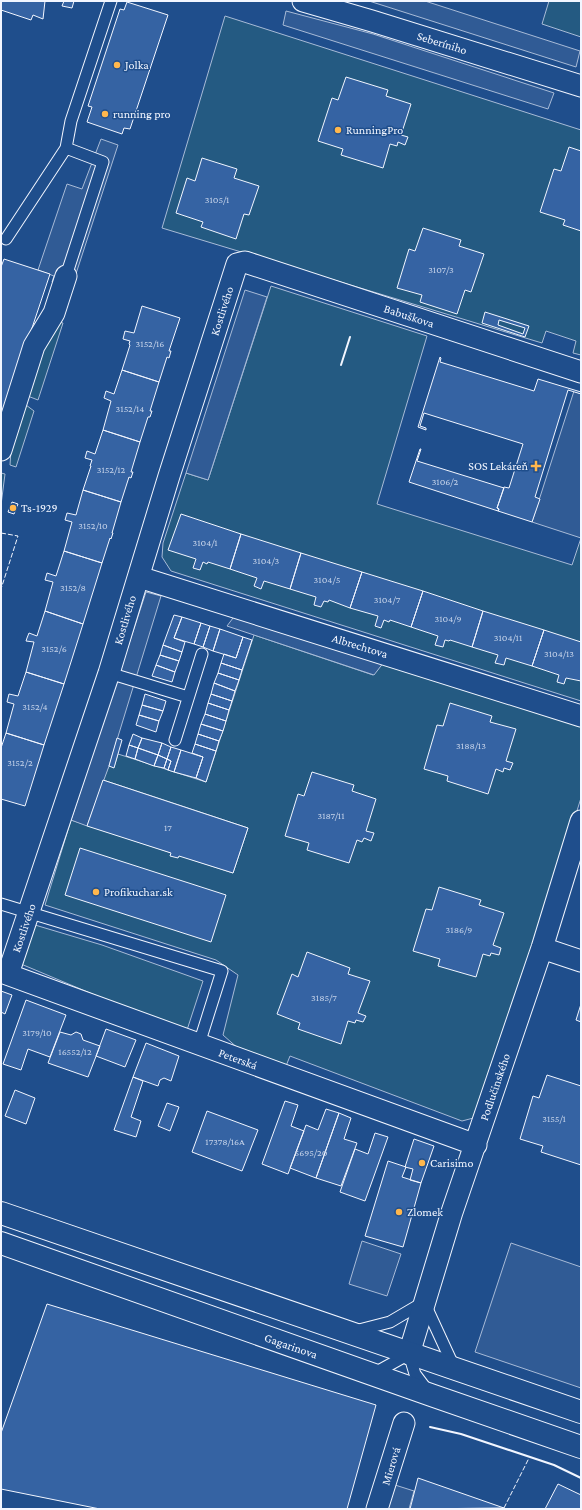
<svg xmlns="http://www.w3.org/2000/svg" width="582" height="1510" font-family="'Crimson Pro',serif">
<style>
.green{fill:#245a82;stroke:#a8bbd7}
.parking{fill:#305b95;stroke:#a8bbd7}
.building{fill:#3563a3;stroke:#f2f6ff;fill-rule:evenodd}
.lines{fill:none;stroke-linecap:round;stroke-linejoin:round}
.lane-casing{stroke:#f2f6ff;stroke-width:13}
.street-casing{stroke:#f2f6ff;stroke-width:23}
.primary-casing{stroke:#f2f6ff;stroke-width:24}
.lane{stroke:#1f4e8c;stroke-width:11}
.street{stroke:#1f4e8c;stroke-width:21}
.primary{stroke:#1f4e8c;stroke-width:22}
.fence{stroke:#f2f6ff;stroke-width:1;stroke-dasharray:5 2;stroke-linecap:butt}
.wall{stroke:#f2f6ff;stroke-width:2}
.poi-dot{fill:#ffb74d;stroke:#1f4e8c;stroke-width:1.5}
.labels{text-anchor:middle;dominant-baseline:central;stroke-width:3;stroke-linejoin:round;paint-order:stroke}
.number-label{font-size:10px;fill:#c3d1e8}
.street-label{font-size:12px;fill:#f2f6ff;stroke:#1f4e8c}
.poi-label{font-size:12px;fill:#f2f6ff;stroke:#1f4e8c;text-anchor:start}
</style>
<rect width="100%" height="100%" fill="#1f4e8c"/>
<!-- green -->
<path class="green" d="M549,1H581V37L542,24Z
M225,16L581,130V355L573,353L576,341L546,331L542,343L162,228Z
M271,286L427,336L377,504L572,565L581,538V701L171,571L162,557L163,543L186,473L208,480Z
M59,322L63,323L38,400L25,395L37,357Z
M22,402L34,411L16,467L10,465L12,434Z
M1,473L5,474L1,505Z
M254,635L373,675L384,662L581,724V798L481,1116L462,1121L290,1056L284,1071L249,1058L223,1035L238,975L216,960L45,905L71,820L233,873L248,828L103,780L109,766L114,767L118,754L206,782Z
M35,925L102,945L203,981L187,1030L109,1001L21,964Z"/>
<!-- parking -->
<path class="parking" d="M369,1H425L580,51L576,67Z
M286,11L373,34L554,93L548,109L283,25Z
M101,139L118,145L71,289L52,282L54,276L38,270L67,184L82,189Z
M245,290L267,297L208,480L186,473Z
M574,391L581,394V538L532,522Z
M146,592L161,596L109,766L87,826L71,820Z
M236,614L384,662L374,675L227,626Z
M362,1241L401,1254L387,1296L349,1284Z
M511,1243L581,1267V1388L475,1352Z
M395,1485L414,1491L409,1509H388Z"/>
<!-- building -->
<path class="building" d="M1,1H45L43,19L33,15L31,20L1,10Z
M64,1H74L72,8L62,6Z
M127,2L168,15L130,129L124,128L122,134L87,122L92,107L88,106L120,9L124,10Z
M346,77L388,90L386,96L411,104L401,135L408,137L405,145L398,142L397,146L390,144L383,168L341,155L343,149L318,141L332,98L338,100Z
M569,147L581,151V231L563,225L565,220L540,212L554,169L561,171Z
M202,158L237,169L234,178L259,186L249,215L244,214L236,239L201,227L203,222L176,213L187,178L195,181Z
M423,228L461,240L459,246L484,254L471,292L465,290L457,314L420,302L422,295L397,288L409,249L415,251Z
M4,259L50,274L1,421V267Z
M142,306L180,318L169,351H171L169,358L167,357L159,382L122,370L130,345L129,344L130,341L123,339L125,331L134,333Z
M485,312L529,326L525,337L482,323ZM499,320L525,328L523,334L498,325Z
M440,357L441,358L440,362L534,391L538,379L581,392V394L568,390L535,497L540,499L532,522L498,511L499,509L497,508L504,487L509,488L523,444L424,413L420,426L426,428V430L418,427Z
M122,370L159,382L150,411H152L150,417H148L140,442L103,430L111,401L104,398L106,391L114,394Z
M103,430L140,442L131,472H133L131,478L129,477L121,502L83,490L91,466H90L92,460L85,458L87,451L95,454Z
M420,449H421L417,461L504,488L497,508L499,509L498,511L409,482Z
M83,490L121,502L112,533H113L111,539L110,538L102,563L64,551L72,522L65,520L67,513L76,515Z
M12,502L18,504L14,514L8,512Z
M181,514L241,534L230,569L208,562L207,564L203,562L200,570L193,568L196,559L168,550Z
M241,534L301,553L290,589L264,581L261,589L254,586L257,578L230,569Z
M64,551L102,563L83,624L45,611L53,582L45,580L47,573L56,576Z
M301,553L362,572L350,608L329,600L328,602L324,601L321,607L314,605L316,597L290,589Z
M362,572L423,591L411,627L390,620L389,622L384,620L381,628L375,626L378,616L350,608Z
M423,591L483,611L472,647L450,640L449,641L445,640L443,647L435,645L438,636L411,627Z
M45,611L83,624L64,684L26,672L34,642L26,641L27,638L29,633L37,636Z
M483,611L544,630L532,666L506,658L504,665L495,663L498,655L472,647Z
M174,615L182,617L174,638L185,642L182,652L163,645Z
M182,617L201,623L194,644L174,638Z
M201,623L210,626L203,647L194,644Z
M210,626L220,629L213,651L203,647Z
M220,629L243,637L236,658L213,651Z
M544,630L581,642V681L566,678L564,684L557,682L559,675L532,666Z
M243,637L252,640L242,670L221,663L224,654L236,658Z
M163,645L182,652L179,661L160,655Z
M160,655L179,661L175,672L156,665Z
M221,663L242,670L239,680L218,673Z
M156,665L175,672L172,682L152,676Z
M26,672L64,684L44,745L6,733L14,704L7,702L9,694L18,696Z
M218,673L239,680L235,691L214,683Z
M214,683L235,691L232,701L211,694Z
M145,694L166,701L163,711L142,705Z
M211,694L232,701L229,710L208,703Z
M208,703L229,710L226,721L205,714Z
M450,703L492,716L490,722L516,729L506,761L513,763L510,770L504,768L503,772L496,769L488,794L447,781L448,776L424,769L437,725L443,726Z
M142,705L163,711L159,721L139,715Z
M205,714L226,721L223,731L201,724Z
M139,715L159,721L156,732L136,725Z
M201,724L223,731L219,741L198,734Z
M6,733L44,745L25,806L1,799V748Z
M133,734L142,738L138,748L129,745Z
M198,734L219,741L216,751L195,744Z
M117,738L122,740L114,768L109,766Z
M142,738L162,743L158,755L138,748Z
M162,743L171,747L167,759L158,755Z
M195,744L216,751L206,782L196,778L203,757L192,753Z
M129,745L138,748L135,759L126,756Z
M171,747L181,750L174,772L168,770L171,761L167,759Z
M138,748L158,755L154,766L135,759Z
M181,750L203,757L196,778L174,772Z
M158,755L167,759L164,768L154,766Z
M167,759L171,761L168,770L164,768Z
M312,772L354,785L352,791L376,799L366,831L374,833L371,841L364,838L362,842L357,840L349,863L307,850L309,843L285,836L298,794L304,796Z
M103,780L248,828L233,873L179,856L178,858L170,856L171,853L87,826Z
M80,848L226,895L211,942L65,895Z
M439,887L481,900L479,905L504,913L493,945L501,948L499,955L491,953L490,956L483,954L476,977L438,966L440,959L413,951L426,909L432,910Z
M307,952L350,968L348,974L370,981L358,1013L366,1016L363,1022L356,1020L355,1023L348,1021L341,1044L298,1029L300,1023L277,1014L292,974L298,977Z
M1,991L12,995L5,1014L1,1012Z
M26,1000L66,1015L50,1057L28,1049L21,1070L3,1064Z
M581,1004V1022L576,1020Z
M106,1029L136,1040L125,1067L96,1056Z
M60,1032L71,1035L76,1032L81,1034L83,1040L100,1046L88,1077L48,1063Z
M146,1043L179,1056L171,1081L164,1078L160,1080L158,1086L133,1077Z
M547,1075L581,1086V1165L541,1152L543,1146L520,1139L533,1096L539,1098Z
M133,1077L143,1081L131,1117L141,1121L136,1137L114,1130Z
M15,1090L35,1098L26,1124L5,1116Z
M285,1101L298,1105L291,1126L304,1131L288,1174L262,1164Z
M167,1103L179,1107L170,1131L158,1126Z
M326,1109L339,1113L316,1178L290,1168L306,1125L318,1130Z
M207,1111L258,1130L242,1171L192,1152Z
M339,1113L351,1118L344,1139L357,1143L341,1186L316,1178Z
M375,1133L388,1137L365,1201L340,1192L355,1149L368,1154Z
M414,1139L434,1146L421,1183L410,1180L413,1169L405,1167Z
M388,1161L406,1167L402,1177L421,1183L403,1247L365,1236Z
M47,1304L376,1405L347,1509H100L1,1489V1433Z
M418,1478L504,1508L410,1509Z
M558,1484L581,1495V1509H545Z"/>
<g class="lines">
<defs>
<path id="lane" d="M6,239L66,148L71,121L111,1
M66,276L103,162L66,148
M109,673L188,697
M175,740L202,654
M1,904L222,971L199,1044
M355,1331L390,1322L424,1302L454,1367
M373,1374L409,1354L415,1374L427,1390"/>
<path id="street" d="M303,1L372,21L581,86
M1,450L34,346L54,313L66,276
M139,577L581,716
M542,948L581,961
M1,972L476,1145
M8,974L109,673L169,476L237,264L245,262L581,372
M409,1354L452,1212L542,948L581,821
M377,1509L404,1423"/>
<path id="primary" d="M1,1213L581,1412
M1,1243L431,1395L581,1447"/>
</defs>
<!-- lane casing -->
<use href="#lane" class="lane-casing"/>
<!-- street casing -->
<use href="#street" class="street-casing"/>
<!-- primary casing -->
<use href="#primary" class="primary-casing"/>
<!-- lane -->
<use href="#lane" class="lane"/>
<!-- street -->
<use href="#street" class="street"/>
<!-- primary -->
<use href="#primary" class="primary"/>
<!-- fence -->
<path class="fence" d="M1,533L18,536L1,589
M504,1508L529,1458"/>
<!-- wall -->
<path class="wall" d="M341,365L350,337
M430,1427L461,1434L554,1465L581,1478"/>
</g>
<!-- markers -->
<g class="poi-dot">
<circle cx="117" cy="65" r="4"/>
<circle cx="105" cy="114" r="4"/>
<circle cx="338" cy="130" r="4"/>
<path d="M534 460h4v4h4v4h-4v4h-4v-4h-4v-4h4z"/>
<circle cx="13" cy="508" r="4"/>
<circle cx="96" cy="892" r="4"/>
<circle cx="422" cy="1163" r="4"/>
<circle cx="399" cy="1212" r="4"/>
</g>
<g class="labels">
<!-- number labels -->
<g class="number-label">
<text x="217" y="199">3105/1</text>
<text x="441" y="269">3107/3</text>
<text x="150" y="343">3152/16</text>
<text x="130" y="408">3152/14</text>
<text x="111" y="469">3152/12</text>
<text x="445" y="481">3106/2</text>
<text x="93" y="525">3152/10</text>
<text x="205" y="542">3104/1</text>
<text x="266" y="560">3104/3</text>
<text x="327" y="579">3104/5</text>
<text x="73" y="587">3152/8</text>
<text x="387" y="599">3104/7</text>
<text x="448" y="618">3104/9</text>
<text x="508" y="637">3104/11</text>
<text x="54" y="648">3152/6</text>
<text x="559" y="653">3104/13</text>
<text x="35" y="706">3152/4</text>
<text x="471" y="745">3188/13</text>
<text x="20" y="762">3152/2</text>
<text x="331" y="815">3187/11</text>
<text x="168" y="827">17</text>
<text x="459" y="929">3186/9</text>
<text x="324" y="997">3185/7</text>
<text x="37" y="1032">3179/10</text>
<text x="75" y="1051">16552/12</text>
<text x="554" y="1118">3155/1</text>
<text x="225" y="1141">17378/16A</text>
<text x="311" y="1152">5695/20</text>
</g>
<!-- street labels -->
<g class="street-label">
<text transform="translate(442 43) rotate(17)">Seberíniho</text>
<text transform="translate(222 311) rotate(-72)">Kostlivého</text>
<text transform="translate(409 316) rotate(18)">Babuškova</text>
<text transform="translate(125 620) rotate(-73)">Kostlivého</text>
<text transform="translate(360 646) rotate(17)">Albrechtova</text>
<text transform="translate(24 928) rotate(-71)">Kostlivého</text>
<text transform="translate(238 1059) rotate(20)">Peterská</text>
<text transform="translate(495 1087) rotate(-71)">Podlučinského</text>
<text transform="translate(291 1346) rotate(19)">Gagarinova</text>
<text transform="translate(391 1466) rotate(-73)">Mierová</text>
</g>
<!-- poi labels -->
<g class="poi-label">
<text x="125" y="65">Jolka</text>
<text x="113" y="114">running pro</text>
<text x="346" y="130">RunningPro</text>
<text x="528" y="466" text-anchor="end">SOS Lekáreň</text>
<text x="21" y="508">Ts-1929</text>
<text x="104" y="892">Profikuchar.sk</text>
<text x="430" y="1163">Carisimo</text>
<text x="407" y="1212">Zlomek</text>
</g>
</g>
<!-- border -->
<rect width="582" height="1510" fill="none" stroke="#f2f6ff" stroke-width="4"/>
</svg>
